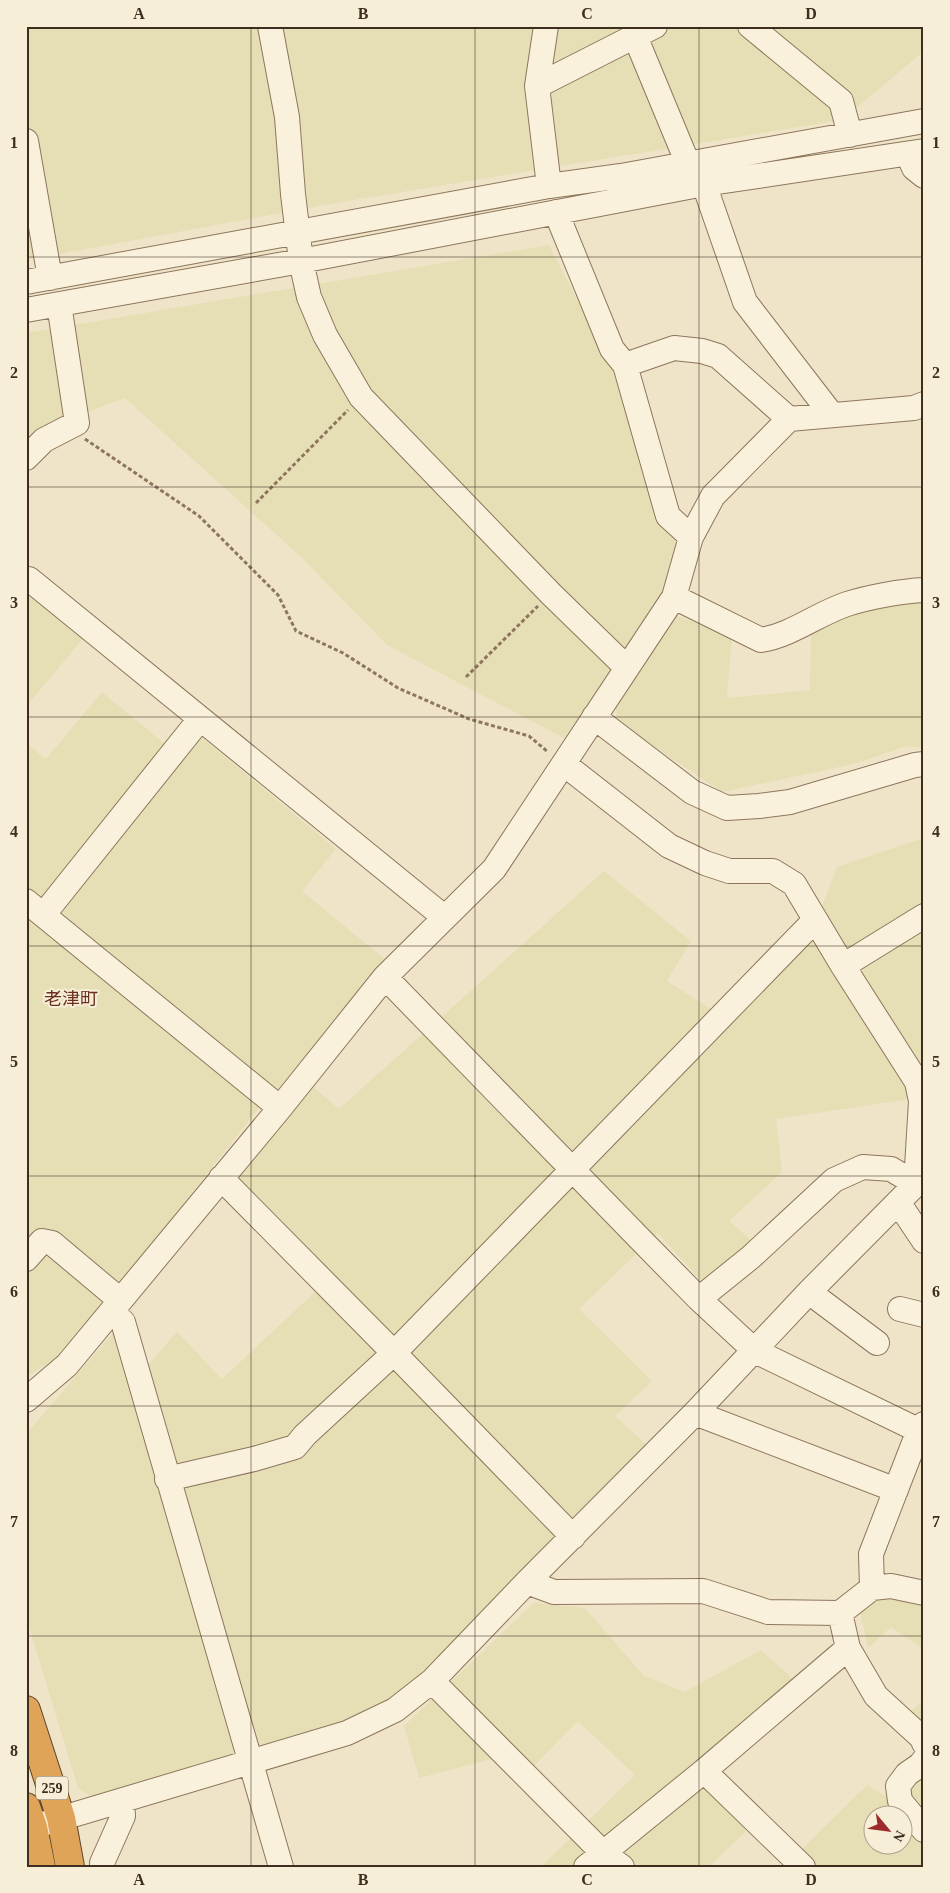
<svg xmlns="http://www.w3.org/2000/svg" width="950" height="1893" font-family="'Times New Roman','Noto Sans JP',serif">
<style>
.farmland{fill:#e6deb5;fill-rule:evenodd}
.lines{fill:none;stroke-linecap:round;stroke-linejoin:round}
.minor-casing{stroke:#8d765c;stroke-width:26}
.highway-casing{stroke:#5b4430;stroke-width:30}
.path{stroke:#8d765c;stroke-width:3;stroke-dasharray:4 2.5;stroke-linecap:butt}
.minor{stroke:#faf1dc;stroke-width:24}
.highway{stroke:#e0a458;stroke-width:28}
.grid{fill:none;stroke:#3d2e20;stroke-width:1;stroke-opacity:0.55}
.labels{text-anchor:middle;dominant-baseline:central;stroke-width:4;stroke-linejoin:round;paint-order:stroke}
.shield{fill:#f7eed8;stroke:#756857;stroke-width:1}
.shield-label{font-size:14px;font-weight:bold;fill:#3d2e20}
.quarter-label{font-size:18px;fill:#6b2e1e;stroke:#f7eed8}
.neatline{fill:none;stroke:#3d2e20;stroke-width:2}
.grid-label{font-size:16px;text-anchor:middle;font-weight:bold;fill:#3d2e20}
</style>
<rect width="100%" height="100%" fill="#f0e4c8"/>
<!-- farmland -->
<path class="farmland" d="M26,26H924V51L842,120L347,201L26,260Z
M549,245L617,377L682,543L666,594L564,738L387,645L301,557L125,398L45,428L26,442V333Z
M30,592L85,636L26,707V596Z
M924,600V748L907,746L854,764L722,792L618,722L615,705L676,616L732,635L727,698L810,690L811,631L852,610Z
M102,692L182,758L200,736L336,849L302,891L387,961L276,1096L26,889V743L46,759Z
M924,838V1097L776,1119L782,1172L729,1221L757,1245L704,1284L658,1233L579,1309L652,1381L615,1416L649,1447L396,1698L335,1726L95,1799L78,1788L26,1617V1434L114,1332L142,1372L177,1332L222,1379L334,1274L236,1176L312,1086L339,1109L604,871L691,941L667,981L719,1014L820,912L837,867Z
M26,906L262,1104L66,1353L26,1377Z
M884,1590L924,1599V1650L891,1627L868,1648L860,1612Z
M534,1603L585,1608L643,1675L684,1692L761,1650L795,1681L691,1769L749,1828L709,1867H541L635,1775L578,1721L533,1767L492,1759L419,1778L404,1726Z
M924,1699V1732L906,1716Z
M924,1771V1867H784L867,1785L894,1801ZM872,1816H902V1846H872Z"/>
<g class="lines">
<defs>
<path id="minor" d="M270,26L287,117L293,194L301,261L309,297L325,335L361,397L551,594L626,667
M750,26L841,101L850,135
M635,36L688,164
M537,86L546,26
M26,141L50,278
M908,154L914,168L924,176
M704,184L745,302L832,415
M549,186L537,86L655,26
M556,212L612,349L625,365L668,516L691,537
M26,282L549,186L621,176L924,121
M26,310L301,261L704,184L924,151
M625,365L674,348L702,351L718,356L789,419
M26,458L44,440L77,423L59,304
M26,582L29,579L444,917
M674,597L761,640C792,635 817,614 847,604C869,597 902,591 924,590
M594,717L692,792L727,808L759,806L790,802L915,765L924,764
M26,901L280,1108
M44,914L200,719
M843,966L924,916
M385,977L639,1238L699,1299L755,1351L924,1433
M221,1178L394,1353L573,1537
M898,1202L924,1241
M26,1259L42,1241L52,1243L120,1300
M809,1292L877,1343
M699,1299L751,1257L834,1180L863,1167L891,1169L916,1184H924
M900,1309L924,1315
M112,1312L123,1322L281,1867
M26,1400L67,1365L280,1108L385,977L494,869L674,597L691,537L713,496L789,419L914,408L924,404
M695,1413L896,1490
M167,1479L254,1459L295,1447L305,1435L394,1353L815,920
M527,1582L554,1592L703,1591L768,1612L840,1613L872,1588L871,1554L919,1430L924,1424
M872,1588L891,1586L924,1593
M840,1613L848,1648L876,1696L922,1738L924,1743
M432,1681L603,1853L622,1867
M924,1760L920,1765L907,1774L898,1786L900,1801L924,1830
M704,1771L803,1867
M26,1829L347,1733L395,1710L432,1681L527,1582L695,1413L809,1292L916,1184L921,1101L917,1082L843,966L794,884L773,871H729L705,863L669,846L564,764
M102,1867V1863L123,1816L122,1801
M586,1867L704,1771L848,1648"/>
<path id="highway" d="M26,1710L61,1818L70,1867
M26,1807L33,1827L41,1867"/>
</defs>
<!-- minor casing -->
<use href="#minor" class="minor-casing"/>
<!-- highway casing -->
<use href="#highway" class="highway-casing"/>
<!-- path -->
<path class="path" d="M85,439L199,516L278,595L296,631L343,653L398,688L469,719L529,736L548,752
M256,503L348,410
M466,677L538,606"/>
<!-- minor -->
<use href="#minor" class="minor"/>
<!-- highway -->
<use href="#highway" class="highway"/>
</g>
<!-- grid -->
<path class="grid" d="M251,26V1867M475,26V1867M699,26V1867M26,257H924M26,487H924M26,717H924M26,946H924M26,1176H924M26,1406H924M26,1636H924"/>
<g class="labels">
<!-- shield labels -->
<rect class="shield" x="36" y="1776.5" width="32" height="23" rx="4"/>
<g class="shield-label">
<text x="52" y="1788">259</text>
</g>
<!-- quarter labels -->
<g class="quarter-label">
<text x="71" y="999">老津町</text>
</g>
</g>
<!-- border -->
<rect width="950" height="1893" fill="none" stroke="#f7eed8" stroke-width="55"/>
<!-- north arrow -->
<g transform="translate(888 1830) rotate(119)"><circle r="24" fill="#f7eed8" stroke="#ada18e"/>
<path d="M0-4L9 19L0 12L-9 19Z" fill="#9e2a2b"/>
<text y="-8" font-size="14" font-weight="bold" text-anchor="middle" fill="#3d2e20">N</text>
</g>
<rect x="28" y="28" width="894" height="1838" class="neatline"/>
<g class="grid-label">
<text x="139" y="19">A</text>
<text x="363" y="19">B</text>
<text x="587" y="19">C</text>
<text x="811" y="19">D</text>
<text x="14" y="148">1</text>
<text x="936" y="148">1</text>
<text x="14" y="378">2</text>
<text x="936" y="378">2</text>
<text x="14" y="608">3</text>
<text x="936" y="608">3</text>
<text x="14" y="837">4</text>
<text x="936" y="837">4</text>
<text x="14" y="1067">5</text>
<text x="936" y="1067">5</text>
<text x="14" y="1297">6</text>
<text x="936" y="1297">6</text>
<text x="14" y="1527">7</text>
<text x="936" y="1527">7</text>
<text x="14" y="1756">8</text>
<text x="936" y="1756">8</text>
<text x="139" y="1885">A</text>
<text x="363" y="1885">B</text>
<text x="587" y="1885">C</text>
<text x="811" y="1885">D</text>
</g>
</svg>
